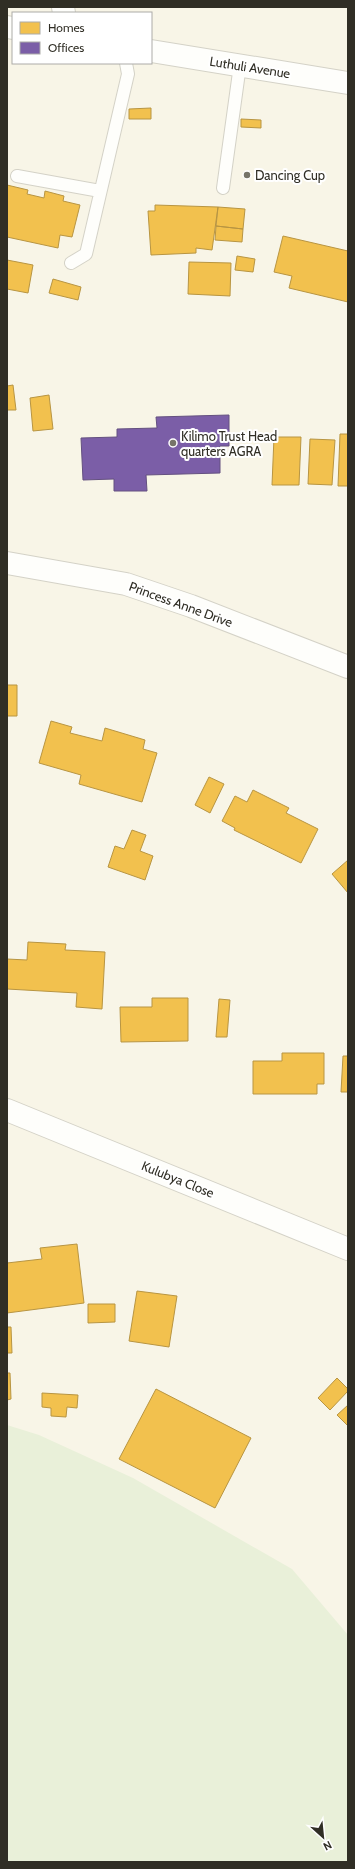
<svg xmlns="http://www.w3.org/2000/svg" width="355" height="1869" font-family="Cabin,sans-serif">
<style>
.green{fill:#e9f0d9}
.homes{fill:#f2c14e;stroke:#b89542}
.offices{fill:#7b5ea7;stroke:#645080}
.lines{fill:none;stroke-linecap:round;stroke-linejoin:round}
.service-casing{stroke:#d4d2c7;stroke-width:14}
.minor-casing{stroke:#d4d2c7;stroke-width:24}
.tertiary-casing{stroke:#d4d2c7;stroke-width:24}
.service{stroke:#fefefb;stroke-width:12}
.minor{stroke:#fefefb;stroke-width:22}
.tertiary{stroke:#fefefb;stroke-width:22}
.poi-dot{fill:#767469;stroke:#fff;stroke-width:1.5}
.labels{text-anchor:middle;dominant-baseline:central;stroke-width:4;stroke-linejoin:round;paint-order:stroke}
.street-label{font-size:13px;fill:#302e25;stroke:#fff}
.poi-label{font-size:13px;fill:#302e25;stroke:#fff;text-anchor:start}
</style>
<rect width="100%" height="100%" fill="#f8f5e7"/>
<!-- green -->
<path class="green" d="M7,1425L39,1435L133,1478L292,1569L348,1635V1862H7Z"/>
<!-- homes -->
<path class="homes" d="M151,108V119H129V109Z
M241,119L261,120V128L241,127Z
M7,185L28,190L27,194L44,198L45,191L64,196L63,201L80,205L72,237L60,235L58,248L7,237Z
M155,205L218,207L212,250L196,248V253L151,255L148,211H155Z
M218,207L245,209L243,229L216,226Z
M216,226L243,229L242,242L215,240Z
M283,236L348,251V302L289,288L292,276L274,272Z
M237,256L255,259L253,272L235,270Z
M7,260L33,265L28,293L7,289Z
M189,262L231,263L230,296L188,294Z
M53,279L81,287L78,300L49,293Z
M13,385L16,410H7V386Z
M49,395L53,429L33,431L30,398Z
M340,434H348V486H338Z
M274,437H301L299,485H272Z
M310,439L335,440L332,485L308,484Z
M7,685H17V716H7Z
M51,721L72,727L70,733L102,741L105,728L145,740L143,749L157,753L142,802L79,784L81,775L39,763Z
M209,777L224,784L210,813L195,805Z
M253,790L289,808L286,813L318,829L301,863L234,830L235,828L222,821L235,796L247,802Z
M132,830L146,835L140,851L153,856L145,880L108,867L115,846L124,849Z
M348,860V893L332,874Z
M28,942L66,944L65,950L105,952L102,1009L76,1007L77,993L7,989V959L27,960Z
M152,998H188V1041L121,1042L120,1007H152Z
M219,999L230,1000L227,1037H216Z
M282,1053H324V1084H317V1094H253V1061H282Z
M343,1056H348V1092H341Z
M77,1244L84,1303L7,1313V1263L42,1259L40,1248Z
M137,1291L177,1296L169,1347L129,1341Z
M88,1304H115V1322L88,1323Z
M7,1327H11L12,1353H7Z
M7,1373H10L11,1399L7,1400Z
M337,1378L348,1389V1391L330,1410L318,1398Z
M156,1389L251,1438L215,1508L119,1459Z
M42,1393L78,1395L77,1408L67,1407L66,1417L51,1416V1408L42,1407Z
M348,1405V1426L337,1415Z"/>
<!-- offices -->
<path class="offices" d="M229,415V446H220V473L146,475L147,491H114V479L83,480L81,438L117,437V429L157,428L156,417Z"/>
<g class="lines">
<defs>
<path id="service" d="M17,176L100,191
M223,188L240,65
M71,263L86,254L128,74L126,63"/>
<path id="minor" d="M63,7L64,13
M7,563L126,584L191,606L348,667
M7,1110L348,1249"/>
<path id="tertiary" d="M7,27L13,28
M151,51L348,83"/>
</defs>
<!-- service casing -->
<use href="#service" class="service-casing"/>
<!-- minor casing -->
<use href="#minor" class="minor-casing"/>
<!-- tertiary casing -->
<use href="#tertiary" class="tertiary-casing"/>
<!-- service -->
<use href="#service" class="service"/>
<!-- minor -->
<use href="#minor" class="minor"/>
<!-- tertiary -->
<use href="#tertiary" class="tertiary"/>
</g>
<!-- markers -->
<g class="poi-dot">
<circle cx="247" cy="175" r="4"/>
<circle cx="173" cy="443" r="4"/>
</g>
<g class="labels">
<!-- street labels -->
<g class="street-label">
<text transform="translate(250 67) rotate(9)">Luthuli Avenue</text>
<text transform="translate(181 604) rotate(20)">Princess Anne Drive</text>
<text transform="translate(178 1179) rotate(22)">Kulubya Close</text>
</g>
<!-- poi labels -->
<g class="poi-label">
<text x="255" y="175">Dancing Cup</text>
<text x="181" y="436">Kilimo Trust Head<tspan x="181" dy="15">quarters AGRA</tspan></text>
</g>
</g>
<!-- border -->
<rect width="355" height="1869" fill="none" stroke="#302e25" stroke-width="16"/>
<!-- legend -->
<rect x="12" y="12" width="140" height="52" fill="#ffffff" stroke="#acaba8"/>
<rect x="20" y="22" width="20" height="12" fill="#f2c14e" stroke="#acaba8"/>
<text x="48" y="32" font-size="12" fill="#302e25">Homes</text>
<rect x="20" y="42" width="20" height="12" fill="#7b5ea7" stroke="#acaba8"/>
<text x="48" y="52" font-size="12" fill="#302e25">Offices</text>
<!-- north arrow -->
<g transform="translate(323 1837) rotate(153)" stroke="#ffffff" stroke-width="3" paint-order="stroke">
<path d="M0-3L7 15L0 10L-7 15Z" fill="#302e25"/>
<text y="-6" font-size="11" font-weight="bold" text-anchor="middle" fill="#302e25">N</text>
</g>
</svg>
